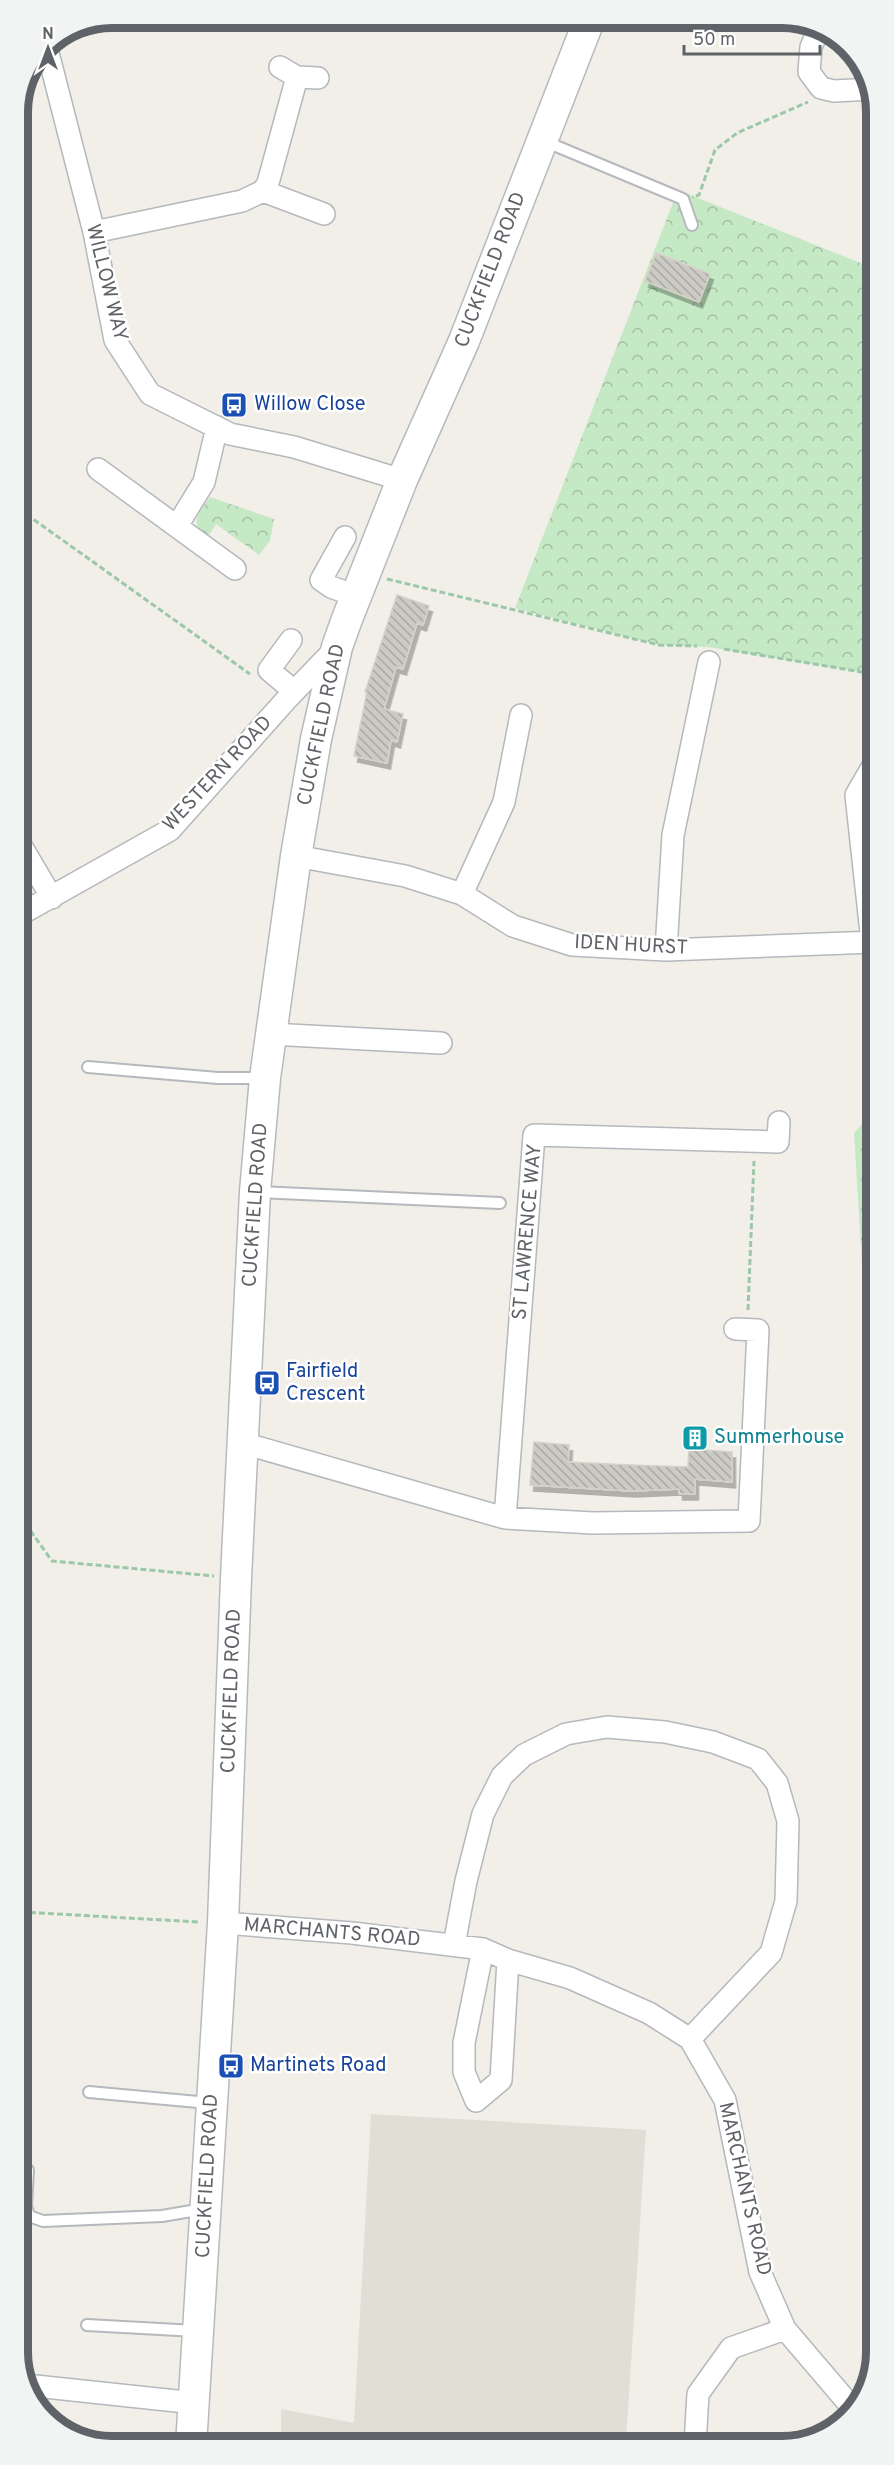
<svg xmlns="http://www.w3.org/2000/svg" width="894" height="2465" font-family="Overpass,sans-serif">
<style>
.education{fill:#e1ded6}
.forest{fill:url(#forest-firs)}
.park{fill:url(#park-crowns)}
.building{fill:url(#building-back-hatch);stroke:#d6d1c6;stroke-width:1.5;filter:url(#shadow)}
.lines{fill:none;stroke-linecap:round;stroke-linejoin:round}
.lane-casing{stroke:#b5b8bc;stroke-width:14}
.street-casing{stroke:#b5b8bc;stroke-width:24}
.secondary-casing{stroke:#b6babf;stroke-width:33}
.path{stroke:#9cc7a9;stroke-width:3;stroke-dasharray:6 3;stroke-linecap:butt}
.lane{stroke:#fff;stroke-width:10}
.street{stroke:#fff;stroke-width:21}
.secondary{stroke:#fff;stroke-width:30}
.labels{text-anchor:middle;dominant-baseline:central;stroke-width:5;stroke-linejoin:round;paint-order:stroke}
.street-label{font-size:20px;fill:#5f6368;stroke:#fff}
.transit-label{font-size:20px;fill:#164399;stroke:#fff;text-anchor:start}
.culture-label{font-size:20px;fill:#0d838f;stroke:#fff;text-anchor:start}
.rim{fill:none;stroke:#5f6368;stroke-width:8}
</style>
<defs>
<pattern id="forest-firs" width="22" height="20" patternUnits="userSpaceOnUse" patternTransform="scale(1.5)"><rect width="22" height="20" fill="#c5e8c5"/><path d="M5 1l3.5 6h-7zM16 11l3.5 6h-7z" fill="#a3c0a4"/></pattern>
<pattern id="park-crowns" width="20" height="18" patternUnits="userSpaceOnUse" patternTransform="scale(1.5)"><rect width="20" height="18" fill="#c5e8c5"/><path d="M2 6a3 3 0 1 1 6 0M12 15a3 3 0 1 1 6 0" fill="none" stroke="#a3c0a4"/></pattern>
<pattern id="building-back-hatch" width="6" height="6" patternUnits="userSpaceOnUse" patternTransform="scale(1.5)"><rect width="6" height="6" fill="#cccac5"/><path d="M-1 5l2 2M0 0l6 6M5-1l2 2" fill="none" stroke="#a9a8a4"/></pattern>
<filter id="shadow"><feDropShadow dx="3.5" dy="6" stdDeviation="0" flood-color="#0004"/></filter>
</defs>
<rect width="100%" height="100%" fill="#f1efe8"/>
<!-- education -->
<path class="education" d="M371,2114L646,2130L626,2442H453V2445L281,2446V2409L354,2423Z"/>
<!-- forest -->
<path class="forest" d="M874,1111L875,1473L854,1133Z"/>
<!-- park -->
<path class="park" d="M678,190L873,268L874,674L708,647L659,645L515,608Z
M210,497L274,519L270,541L259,555L216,524L208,537C187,524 199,513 210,497Z"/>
<!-- building -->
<path class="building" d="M656,253L710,274L699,302L645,281Z
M397,595L429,606L423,625L417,623L403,669L396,667L384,709L403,714L397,742L391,740L387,763L354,756L367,692H365Z
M534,1442L569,1445L568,1462L630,1465L688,1467L689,1449L732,1452V1482L695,1479V1494H679V1489L632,1491L530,1485Z"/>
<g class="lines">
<defs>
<path id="lane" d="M544,141L683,199L692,225
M88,1067L218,1078H264
M258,1192L500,1203
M89,2092L209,2103
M28,2170L26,2206L29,2216L43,2221L162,2216L203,2209
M87,2325L196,2331"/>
<path id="street" d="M818,31L811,47L809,72L821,88L834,91L873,89
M46,45L94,232L115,340L150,394L230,434L294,447L402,480
M280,67L297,77L318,78
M263,191L324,214
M94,232L242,201L263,191L268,183L297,77
M98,469L235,569
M177,526L204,482L217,427
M345,537L321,580L331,587L356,596
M291,640L269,670L294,691
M19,842L52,898
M296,856L405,876L462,894L513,926L572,945L666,950L874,942
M462,894L504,802L521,715
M19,915L170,830L286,700L336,648
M872,942L856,795L874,764
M666,950L673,835L709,662
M270,1034L441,1043
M243,1443L505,1518L593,1523L749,1521L758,1330L735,1329
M505,1518L534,1135L778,1142L779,1122
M223,1923L352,1933L483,1949L508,1960L570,1978L649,2013L690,2039L725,2100L760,2272L785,2329L855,2411
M454,1945L466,1881L483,1814L502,1776L524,1755L566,1734L607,1727L665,1732L713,1742L758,1759L777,1783L788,1821L786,1901L771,1953L690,2039
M483,1949L464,2043V2072L476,2101L501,2080L508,1960
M26,2385L195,2403
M695,2444L698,2394L731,2348L785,2329"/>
<path id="secondary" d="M191,2446L223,1923L236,1578L255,1192L265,1078L296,856L316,739L337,647L347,619L402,480L464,341L590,18"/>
</defs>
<!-- lane casing -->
<use href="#lane" class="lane-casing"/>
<!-- street casing -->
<use href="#street" class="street-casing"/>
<!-- secondary casing -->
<use href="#secondary" class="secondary-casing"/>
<!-- path -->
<path class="path" d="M696,196L699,195L715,150L737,133L808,102
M19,509L250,674
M387,579L659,645L697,646
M724,649L874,674
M748,1310L754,1161
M20,1516L52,1561L214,1576
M21,1912L199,1922"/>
<!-- lane -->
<use href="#lane" class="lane"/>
<!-- street -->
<use href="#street" class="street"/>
<!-- secondary -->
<use href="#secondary" class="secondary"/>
</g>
<!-- icons -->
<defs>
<symbol id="bus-square" viewBox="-11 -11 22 22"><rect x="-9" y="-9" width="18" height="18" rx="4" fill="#1a4fb4" stroke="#fff"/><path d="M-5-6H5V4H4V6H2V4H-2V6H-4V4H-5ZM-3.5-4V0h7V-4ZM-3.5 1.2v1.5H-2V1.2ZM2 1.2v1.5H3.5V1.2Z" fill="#fff"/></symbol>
<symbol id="building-square" viewBox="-11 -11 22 22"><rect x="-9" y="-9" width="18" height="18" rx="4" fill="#0f9aa8" stroke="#fff"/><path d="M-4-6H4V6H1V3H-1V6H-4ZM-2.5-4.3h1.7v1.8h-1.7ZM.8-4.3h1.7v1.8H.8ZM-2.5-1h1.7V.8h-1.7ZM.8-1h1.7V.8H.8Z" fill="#fff"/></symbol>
</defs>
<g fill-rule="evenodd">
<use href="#bus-square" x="219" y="390" width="30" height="30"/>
<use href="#bus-square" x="252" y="1368" width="30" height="30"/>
<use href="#building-square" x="680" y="1423" width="30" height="30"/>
<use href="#bus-square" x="216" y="2051" width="30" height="30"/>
</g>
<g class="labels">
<!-- street labels -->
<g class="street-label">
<text transform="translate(491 270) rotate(-69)">CUCKFIELD ROAD</text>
<text transform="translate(106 283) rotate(76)">WILLOW WAY</text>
<text transform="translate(322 725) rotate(-78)">CUCKFIELD ROAD</text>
<text transform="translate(218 774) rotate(-47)">WESTERN ROAD</text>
<text transform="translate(631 946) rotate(3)">IDEN HURST</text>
<text transform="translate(256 1205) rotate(-86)">CUCKFIELD ROAD</text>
<text transform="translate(528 1232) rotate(-85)">ST LAWRENCE WAY</text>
<text transform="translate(232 1691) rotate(-88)">CUCKFIELD ROAD</text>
<text transform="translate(332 1933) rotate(5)">MARCHANTS ROAD</text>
<text transform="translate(208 2176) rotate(-87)">CUCKFIELD ROAD</text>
<text transform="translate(744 2189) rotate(77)">MARCHANTS ROAD</text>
</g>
<!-- transit labels -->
<g class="transit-label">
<text x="254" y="405">Willow Close</text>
<text x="286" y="1372">Fairfield<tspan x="286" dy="23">Crescent</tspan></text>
<text x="250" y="2066">Martinets Road</text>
</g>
<!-- culture labels -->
<g class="culture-label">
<text x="714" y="1438">Summerhouse</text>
</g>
</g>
<!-- crop -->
<path d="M0 0H894V2465H0ZM112 28H782A84 84 0 0 1 866 112V2352A84 84 0 0 1 782 2436H112A84 84 0 0 1 28 2352V112A84 84 0 0 1 112 28Z" fill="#f2f3f3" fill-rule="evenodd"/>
<path class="rim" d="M112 28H782A84 84 0 0 1 866 112V2352A84 84 0 0 1 782 2436H112A84 84 0 0 1 28 2352V112A84 84 0 0 1 112 28Z"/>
<!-- north arrow -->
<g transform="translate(48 48)" stroke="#ffffff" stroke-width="4.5" paint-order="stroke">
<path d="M0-4.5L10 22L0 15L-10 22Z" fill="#5f6368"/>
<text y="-9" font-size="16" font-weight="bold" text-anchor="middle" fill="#5f6368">N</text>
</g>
<!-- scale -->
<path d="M684 45v9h136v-9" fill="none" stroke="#5f6368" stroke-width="3"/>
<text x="693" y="45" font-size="18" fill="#5f6368" stroke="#ffffff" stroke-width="4.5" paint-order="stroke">50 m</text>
</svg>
